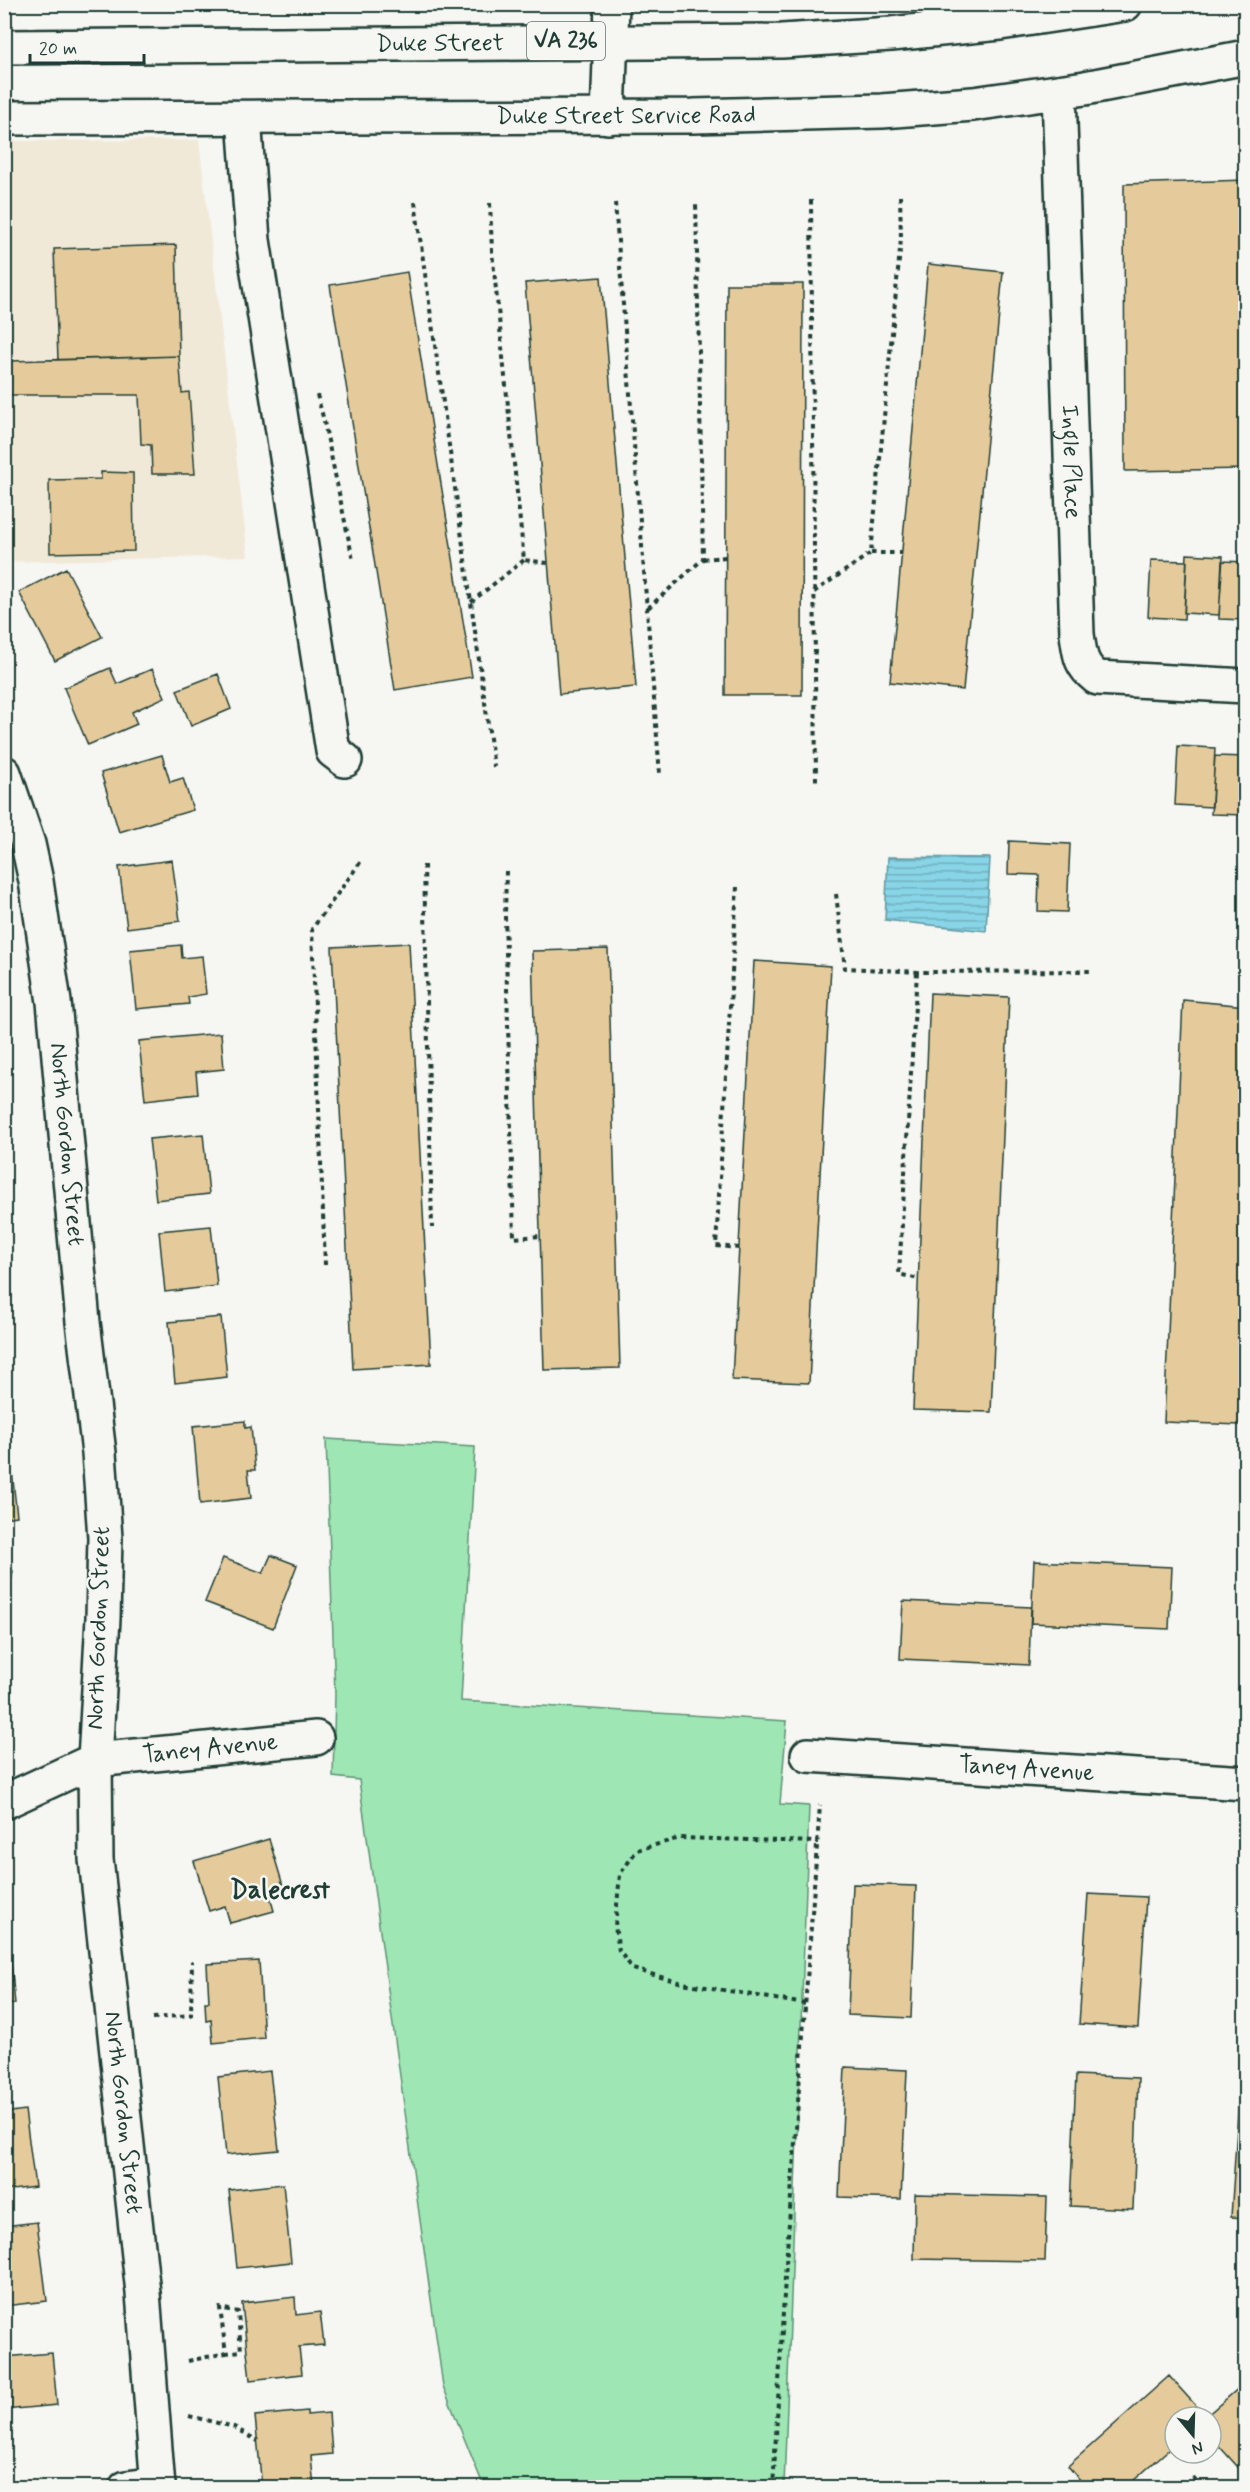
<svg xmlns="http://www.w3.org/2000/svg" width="1250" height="2492" font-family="Mynerve,sans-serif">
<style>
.built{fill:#f1e9d8}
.green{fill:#9ee7b5;stroke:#5e9274;stroke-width:1.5}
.water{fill:url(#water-rules);stroke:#5e98a0;stroke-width:1.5}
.building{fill:#e5cb9b;stroke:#1f3d34;stroke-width:1.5}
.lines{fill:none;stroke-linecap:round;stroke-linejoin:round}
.minor-casing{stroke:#1f3d34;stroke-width:38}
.major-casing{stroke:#1f3d34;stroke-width:38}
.path{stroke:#1f3d34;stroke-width:4;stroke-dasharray:4.5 4.5;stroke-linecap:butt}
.minor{stroke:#f6f6f2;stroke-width:33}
.major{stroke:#f6f6f2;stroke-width:33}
.labels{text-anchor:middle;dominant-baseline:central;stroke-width:5;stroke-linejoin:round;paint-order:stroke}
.shield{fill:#f6f6f2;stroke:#60746d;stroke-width:1.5}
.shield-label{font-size:22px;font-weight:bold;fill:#1f3d34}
.street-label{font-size:24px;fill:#1f3d34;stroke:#f6f6f2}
.neighbourhood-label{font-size:26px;font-weight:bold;fill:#1f3d34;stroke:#f6f6f2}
</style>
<defs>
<pattern id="water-rules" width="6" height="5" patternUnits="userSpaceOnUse" patternTransform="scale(1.5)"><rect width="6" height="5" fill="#88d5e8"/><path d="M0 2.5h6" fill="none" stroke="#6faebd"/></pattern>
</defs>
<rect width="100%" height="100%" fill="#f6f6f2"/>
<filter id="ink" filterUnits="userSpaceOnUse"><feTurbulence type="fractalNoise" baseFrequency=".0167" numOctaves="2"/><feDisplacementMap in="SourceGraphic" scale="12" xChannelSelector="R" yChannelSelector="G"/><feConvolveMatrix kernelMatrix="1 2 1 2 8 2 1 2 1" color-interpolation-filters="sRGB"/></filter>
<g filter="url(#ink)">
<!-- built -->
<path class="built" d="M199,140L248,556L5,562L4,141Z"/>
<!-- green -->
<path class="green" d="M326,1439L475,1447L461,1701L787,1721L780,1804L809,1806L784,2487H484L443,2386L359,1780L333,1777L335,1694Z"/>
<!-- water -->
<path class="water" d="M888,857L990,858L986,931L885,920Z"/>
<!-- building -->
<path class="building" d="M1246,180V469L1125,471L1124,184Z
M176,245L179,356L58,360L54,249Z
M928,264L1003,272L963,690L890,682Z
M407,272L472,677L395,690L330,285Z
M601,277L636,687L559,694L525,283Z
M727,284H803L802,695H725Z
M179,356L182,393L189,392L195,474H152L151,445L141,444L139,395H9L10,361Z
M101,472L133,473L134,551L50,553L49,480L101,479Z
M1187,554L1223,556L1219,615L1184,613Z
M1151,560L1187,561L1184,619L1148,617Z
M1222,561L1246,562V620L1219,619Z
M66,568L102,637L55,661L19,592Z
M110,668L117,684L152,669L165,697L132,712L137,724L88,745L64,688Z
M218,674L231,709L191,726L177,690Z
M1178,746L1215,748L1212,807L1175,805Z
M162,755L170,782L183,778L193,810L119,832L101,773Z
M1215,756L1246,757V815L1211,814Z
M1009,841L1070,844L1067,912L1038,911L1039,875L1008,874Z
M172,860L180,921L127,928L119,867Z
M409,943L431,1364L353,1369L332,947Z
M181,945L182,958L202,956L206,994L188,997L189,1004L136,1009L130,950Z
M608,949L620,1368L544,1370L532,951Z
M754,961L831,966L809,1383L732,1380Z
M930,993L1009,997L991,1412L913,1410Z
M1183,1000L1246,1006V1318L1240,1425L1164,1422Z
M221,1033L224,1069L196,1072L198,1094L145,1100L139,1041Z
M203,1134L209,1194L156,1200L149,1139Z
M211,1226L217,1286L165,1292L159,1231Z
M221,1317L227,1377L175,1383L169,1322Z
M4,1382L8,1421L4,1422Z
M245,1421V1428L251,1427L255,1470H248L251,1498L200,1504L193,1426Z
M4,1453H10L17,1516L4,1518Z
M271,1555L297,1565L273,1628L205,1602L223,1558L263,1573Z
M1034,1561L1172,1567L1169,1629L1031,1623Z
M4,1569L13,1571L4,1620Z
M903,1601L1031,1607L1029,1665L900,1659Z
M269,1839L284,1889L269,1893L274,1911L230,1923L225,1906L209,1911L194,1861Z
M853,1884L916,1886L911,2018L848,2015Z
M1088,1894L1146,1897L1138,2028L1079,2024Z
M4,1951H10L15,2004L4,2005Z
M259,1961L264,2038L213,2043L211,2020L206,2021L205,2002H209L207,1964Z
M1246,1965V2030H1243Z
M845,2067L907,2070L901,2199L839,2197Z
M270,2071L279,2150L226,2155L218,2077Z
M1076,2075L1138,2078L1133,2209L1070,2206Z
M1240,2082L1246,2083V2218L1231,2217Z
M25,2110L35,2187L4,2191V2113Z
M283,2184L291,2262L237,2268L229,2190Z
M915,2194L1047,2197L1045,2261L914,2259Z
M37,2222L47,2301L4,2306V2226Z
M295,2297L296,2315L320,2312L324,2345L299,2347L302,2374L250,2380L242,2303Z
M52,2353L57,2405L4,2410V2357Z
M1169,2376L1206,2417H1175V2444L1125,2488H1087L1068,2466Z
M1246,2382V2476L1211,2437V2417H1205Z
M307,2411V2415L329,2413L332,2454L311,2456L314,2488H262L255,2416Z"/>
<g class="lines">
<defs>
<g id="minor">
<path id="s1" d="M1059,92L1077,634C1080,655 1080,665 1097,678L1246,686"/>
<path d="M608,117L612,4"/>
<path id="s2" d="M4,118L693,116L882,111L973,104L1085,88L1246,57"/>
<path d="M244,118L253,240L333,751L345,760"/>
<path id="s3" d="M4,773L28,844L36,881L54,1002L83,1322L99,1453L105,1538L103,1618L95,1760L96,1859L143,2293L158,2488"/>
<path id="s4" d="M808,1755L1246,1783"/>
<path id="s5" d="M4,1802L95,1760L316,1738"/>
<path d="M126,2488L158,2484"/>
</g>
<g id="major">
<path id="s6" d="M4,47L782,41L891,34L1000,23L1125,4"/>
</g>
</defs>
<!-- minor casing -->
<use href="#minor" class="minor-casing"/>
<!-- major casing -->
<use href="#major" class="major-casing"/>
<!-- path -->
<path class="path" d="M811,200L816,782
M415,202L494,767
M490,203L492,251L524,560L548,563
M615,203L660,775
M317,395L323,417L353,560
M871,553H901
M703,559L726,557
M814,592L871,553L901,239L900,194
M471,602L524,560
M648,608L703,559L696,202
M424,865L432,1228
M506,871L505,917L514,1238L541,1236
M737,887L716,1246L739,1248
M836,894L845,968L917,972L1092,971
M917,972L899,1274L918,1279
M325,1265L312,929L362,860
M805,2004L682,1983L633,1969L619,1951L615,1926L620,1874L637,1850L680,1838L818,1842
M153,2018L191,2015L192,1961
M188,2361L226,2353L220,2308L238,2312L241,2351L226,2353
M189,2416L234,2427L258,2441
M773,2488L785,2277L820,1805
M1177,2488L1194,2478L1202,2488"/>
<!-- minor -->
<use href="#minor" class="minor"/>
<!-- major -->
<use href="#major" class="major"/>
</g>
</g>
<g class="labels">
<!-- shield labels -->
<rect class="shield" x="527" y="22" width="78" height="38" rx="4.5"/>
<g class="shield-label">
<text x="566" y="41">VA 236</text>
</g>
<!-- street labels -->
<g class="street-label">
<text stroke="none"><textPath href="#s6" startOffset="436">Duke Street</textPath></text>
<text stroke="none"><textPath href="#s2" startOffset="622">Duke Street Service Road</textPath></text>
<text stroke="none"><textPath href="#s1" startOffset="370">Ingle Place</textPath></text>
<text stroke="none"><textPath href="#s3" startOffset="378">North Gordon Street</textPath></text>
<text transform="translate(99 1628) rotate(-88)">North Gordon Street</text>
<text stroke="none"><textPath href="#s5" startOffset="216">Taney Avenue</textPath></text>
<text stroke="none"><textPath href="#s4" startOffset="219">Taney Avenue</textPath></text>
<text stroke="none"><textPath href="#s3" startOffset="1350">North Gordon Street</textPath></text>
</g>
<!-- neighbourhood labels -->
<g class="neighbourhood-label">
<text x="280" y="1891">Dalecrest</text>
</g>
</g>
<!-- margin -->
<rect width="1250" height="2492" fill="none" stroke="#f6f6f2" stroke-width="24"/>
<rect x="12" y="12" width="1226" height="2468" fill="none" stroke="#1f3d34" stroke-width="2" filter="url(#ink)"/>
<!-- north arrow -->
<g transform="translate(1193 2435) rotate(161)"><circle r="28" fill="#f6f6f2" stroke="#a0aca6" stroke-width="1.5"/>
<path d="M0-4.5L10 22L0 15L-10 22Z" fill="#1f3d34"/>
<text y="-9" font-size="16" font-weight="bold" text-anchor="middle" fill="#1f3d34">N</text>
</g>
<!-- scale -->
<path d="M30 54v9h114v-9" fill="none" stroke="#1f3d34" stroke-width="3"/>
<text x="39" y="54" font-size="18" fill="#1f3d34" stroke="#f6f6f2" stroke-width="4.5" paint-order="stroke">20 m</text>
</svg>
